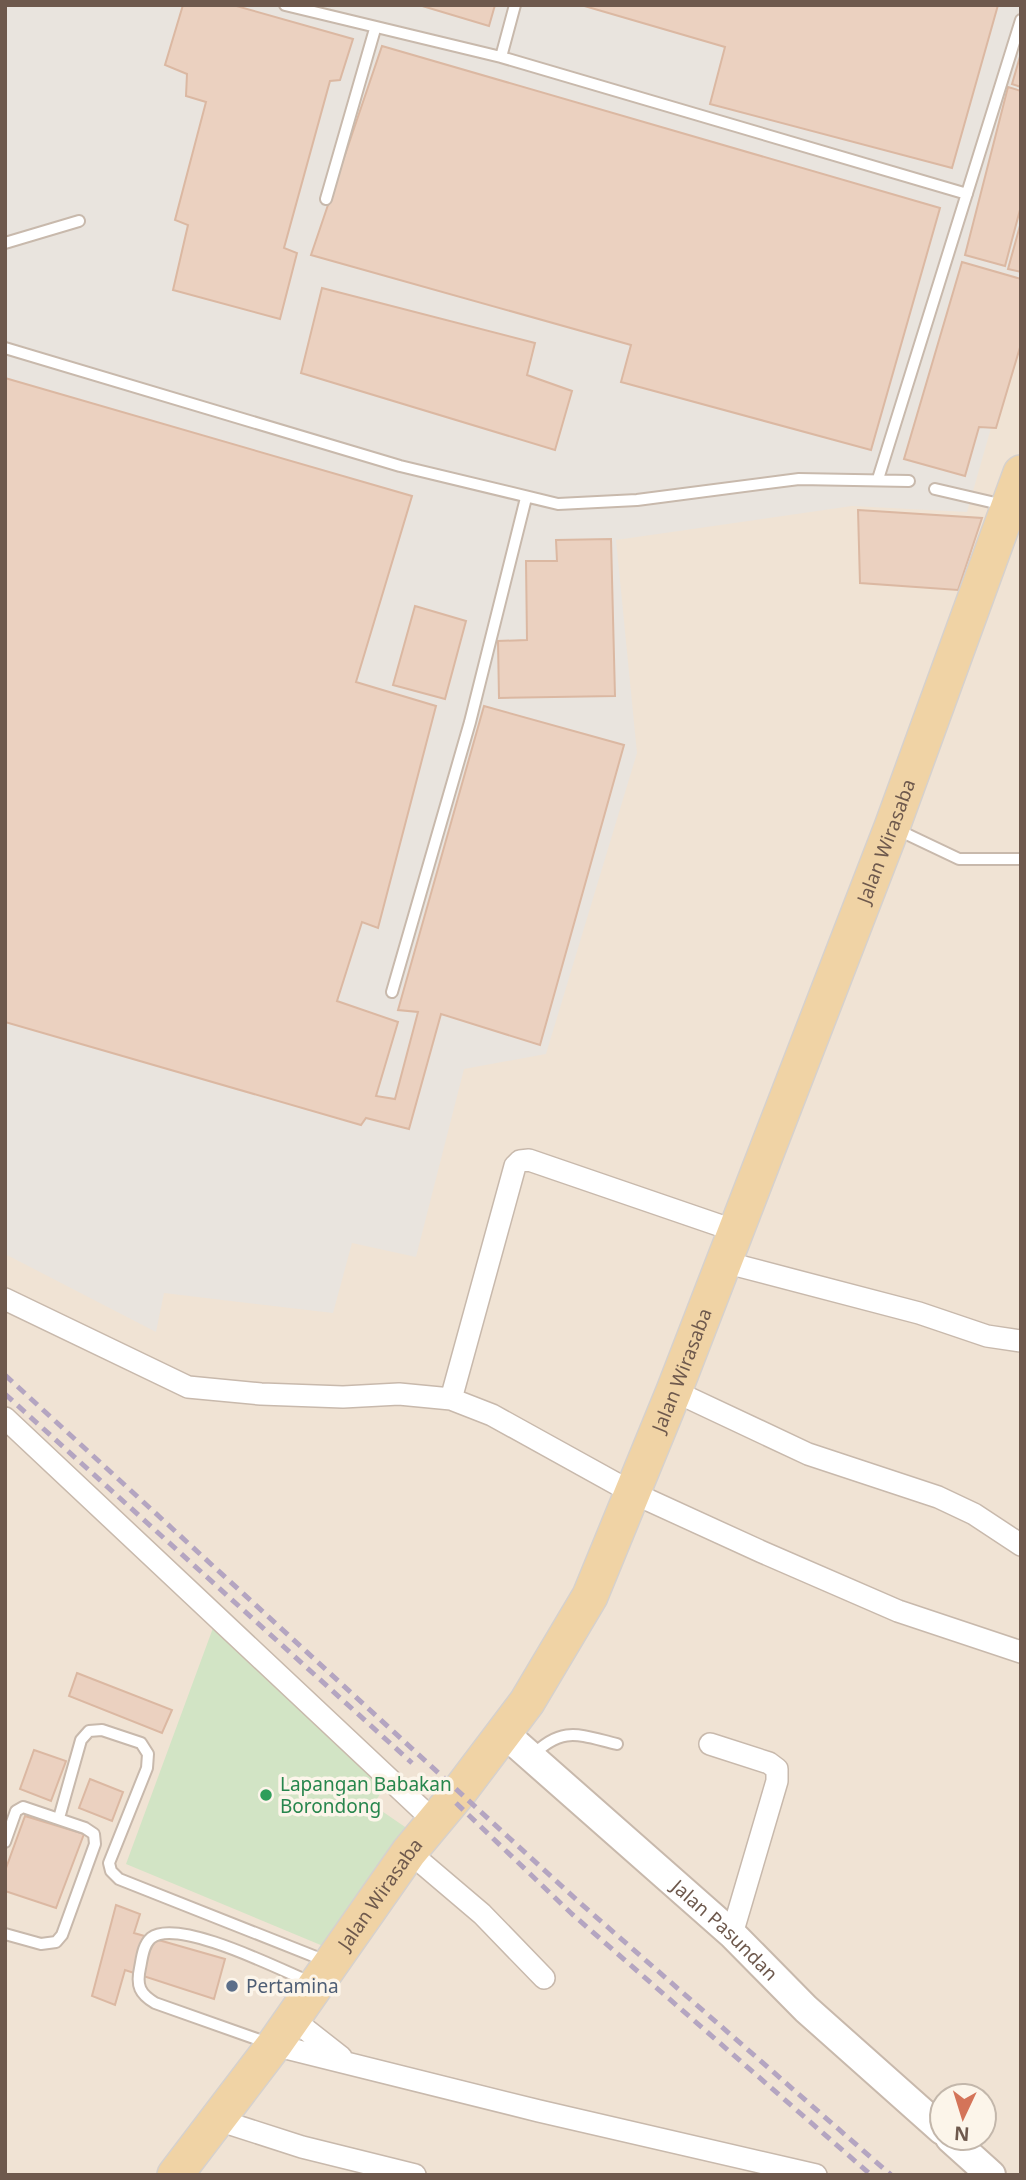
<svg xmlns="http://www.w3.org/2000/svg" width="1026" height="2180" font-family="'Noto Sans',sans-serif">
<style>
.residential{fill:#f0e3d4;fill-rule:evenodd}
.industrial{fill:#e9e4de}
.green{fill:#d2e4c5}
.building{fill:#ebd1c0;stroke:#dbb8a2;stroke-width:2}
.lines{fill:none;stroke-linecap:round;stroke-linejoin:round}
.service-casing{stroke:#c8b9ac;stroke-width:14}
.minor-casing{stroke:#c8b9ac;stroke-width:24}
.tertiary-casing{stroke:#c8b9ac;stroke-width:32}
.primary-casing{stroke:#d6d1cd;stroke-width:38}
.service{stroke:#fff;stroke-width:10}
.minor{stroke:#fff;stroke-width:21}
.tertiary{stroke:#fff;stroke-width:28}
.primary{stroke:#f0d3a5;stroke-width:35}
.rail{stroke:#b4a5c1;stroke-width:5;stroke-dasharray:10 7;stroke-linecap:butt}
.leisure-dot{fill:#2e9e5b;stroke:#fcf5ea;stroke-width:2.5}
.service-dot{fill:#5c6f8a;stroke:#fcf5ea;stroke-width:2.5}
.labels{text-anchor:middle;dominant-baseline:central;stroke-width:7;stroke-linejoin:round;paint-order:stroke}
.street-label{font-size:19px;fill:#6e594d;stroke:#fcf5ea}
.leisure-label{font-size:19px;fill:#27864d;stroke:#fcf5ea;text-anchor:start}
.service-label{font-size:19px;fill:#4e5e75;stroke:#fcf5ea;text-anchor:start}
</style>
<rect width="100%" height="100%" fill="#f9f1e5"/>
<!-- residential -->
<path class="residential" d="M5,5H1021V2175H5ZM942,2096H984V2138H942Z"/>
<!-- industrial -->
<path class="industrial" d="M5,5H1021V323L967,512L852,506L616,540L637,753L546,1054L464,1069L416,1257L352,1243L333,1313L164,1293L156,1332L5,1254Z"/>
<!-- green -->
<path class="green" d="M213,1628L386,1785L373,1805L408,1829L323,1946L126,1864Z"/>
<!-- building -->
<path class="building" d="M183,5H233L353,39L340,80L330,81L284,248L297,253L280,319L173,290L188,225L175,220L206,102L186,96L187,74L165,65Z
M419,5H495L489,26Z
M581,5H998L952,168L710,104L725,47Z
M382,46L940,208L871,450L621,382L631,345L311,255Z
M1021,53V87L1012,84Z
M1008,87L1021,91V206L1005,266L965,255Z
M1021,222V272L1008,269Z
M962,262L1021,279V344L996,428L979,427L965,476L904,459Z
M322,288L535,343L527,375L572,391L555,450L301,373Z
M5,378L412,496L356,682L436,706L378,928L362,922L337,1001L398,1022L376,1096L395,1099L418,1012L398,1010L484,706L624,745L540,1045L441,1014L409,1129L366,1118L361,1125L5,1022Z
M858,510L982,518L958,590L860,583Z
M611,539L615,696L499,698L498,641L527,640L526,561H557L556,540Z
M415,606L466,621L445,699L393,685Z
M77,1673L172,1710L162,1733L69,1696Z
M34,1750L66,1761L51,1801L20,1789Z
M90,1779L123,1792L112,1821L79,1808Z
M25,1816L84,1834L56,1908L5,1891V1871Z
M116,1905L140,1914L134,1933L225,1959L214,1999L125,1970L115,2005L92,1996Z"/>
<g class="lines">
<defs>
<path id="service" d="M285,5L501,57L967,194
M501,57L515,5
M326,199L375,29
M5,243L79,221
M5,348L400,466L558,504L637,500L799,479L909,481
M878,479L1021,20
M935,489L1004,505
M898,830L959,859H1021
M392,992L470,722L526,498
M531,1757C562,1725 579,1735 617,1744
M59,1818L81,1740L89,1731L102,1730L141,1743L148,1754L147,1768L109,1863L111,1871L119,1879L326,1961
M5,1842L16,1811L23,1807L85,1828L94,1834L95,1844L62,1935L56,1942L41,1944L5,1934
M268,2043L155,2003C140,1994 136,1986 140,1968C142,1958 143,1945 151,1938C177,1917 281,1970 310,1982"/>
<path id="minor" d="M724,1262L919,1313L987,1336L1021,1341
M5,1299L188,1387L261,1394L343,1397L399,1394L451,1399L492,1415L633,1493L762,1552L898,1611L1021,1652
M674,1391L808,1454L938,1497L974,1514L1021,1545
M451,1399L515,1166L520,1161L529,1160L736,1231
M5,1418L434,1821
M710,1744L769,1763L777,1769V1781L732,1934
M409,1852L482,1914L544,1978
M290,2017L341,2057
M274,2045L539,2111L816,2175
M215,2119L302,2147L415,2175"/>
<g id="tertiary">
<path id="s1" d="M504,1733L732,1934L806,2009L942,2130"/>
<path d="M950,2138L991,2175"/>
</g>
<g id="primary">
<path id="s2" d="M175,2175L274,2045L409,1852L459,1792L527,1702L590,1596L674,1391L892,827L1021,473"/>
</g>
</defs>
<!-- service casing -->
<use href="#service" class="service-casing"/>
<!-- minor casing -->
<use href="#minor" class="minor-casing"/>
<!-- tertiary casing -->
<use href="#tertiary" class="tertiary-casing"/>
<!-- primary casing -->
<use href="#primary" class="primary-casing"/>
<!-- service -->
<use href="#service" class="service"/>
<!-- minor -->
<use href="#minor" class="minor"/>
<!-- tertiary -->
<use href="#tertiary" class="tertiary"/>
<!-- primary -->
<use href="#primary" class="primary"/>
<!-- rail -->
<path class="rail" d="M5,1375L579,1902L891,2175
M5,1394L412,1763
M456,1803L572,1914L871,2175"/>
</g>
<!-- markers -->
<circle class="leisure-dot" cx="266" cy="1795" r="7"/>
<circle class="service-dot" cx="232" cy="1986" r="7"/>
<g class="labels">
<!-- street labels -->
<g class="street-label">
<text stroke="none"><textPath href="#s2" startOffset="1524">Jalan Wirasaba</textPath></text>
<text stroke="none"><textPath href="#s2" startOffset="957">Jalan Wirasaba</textPath></text>
<text stroke="none"><textPath href="#s2" startOffset="348">Jalan Wirasaba</textPath></text>
<text stroke="none"><textPath href="#s1" startOffset="296">Jalan Pasundan</textPath></text>
</g>
<!-- leisure labels -->
<g class="leisure-label">
<text x="280" y="1784">Lapangan Babakan<tspan x="280" dy="22">Borondong</tspan></text>
</g>
<!-- service labels -->
<g class="service-label">
<text x="246" y="1986">Pertamina</text>
</g>
</g>
<!-- border -->
<rect width="1026" height="2180" fill="none" stroke="#6e594d" stroke-width="14"/>
<!-- north arrow -->
<g transform="translate(963 2117) rotate(184)"><circle r="33" fill="#fcf5ea" stroke="#c3b7ab" stroke-width="2"/>
<path d="M0-5L12 26L0 18L-12 26Z" fill="#d47459"/>
<text y="-10" font-size="19" font-weight="bold" text-anchor="middle" fill="#6e594d">N</text>
</g>
</svg>
